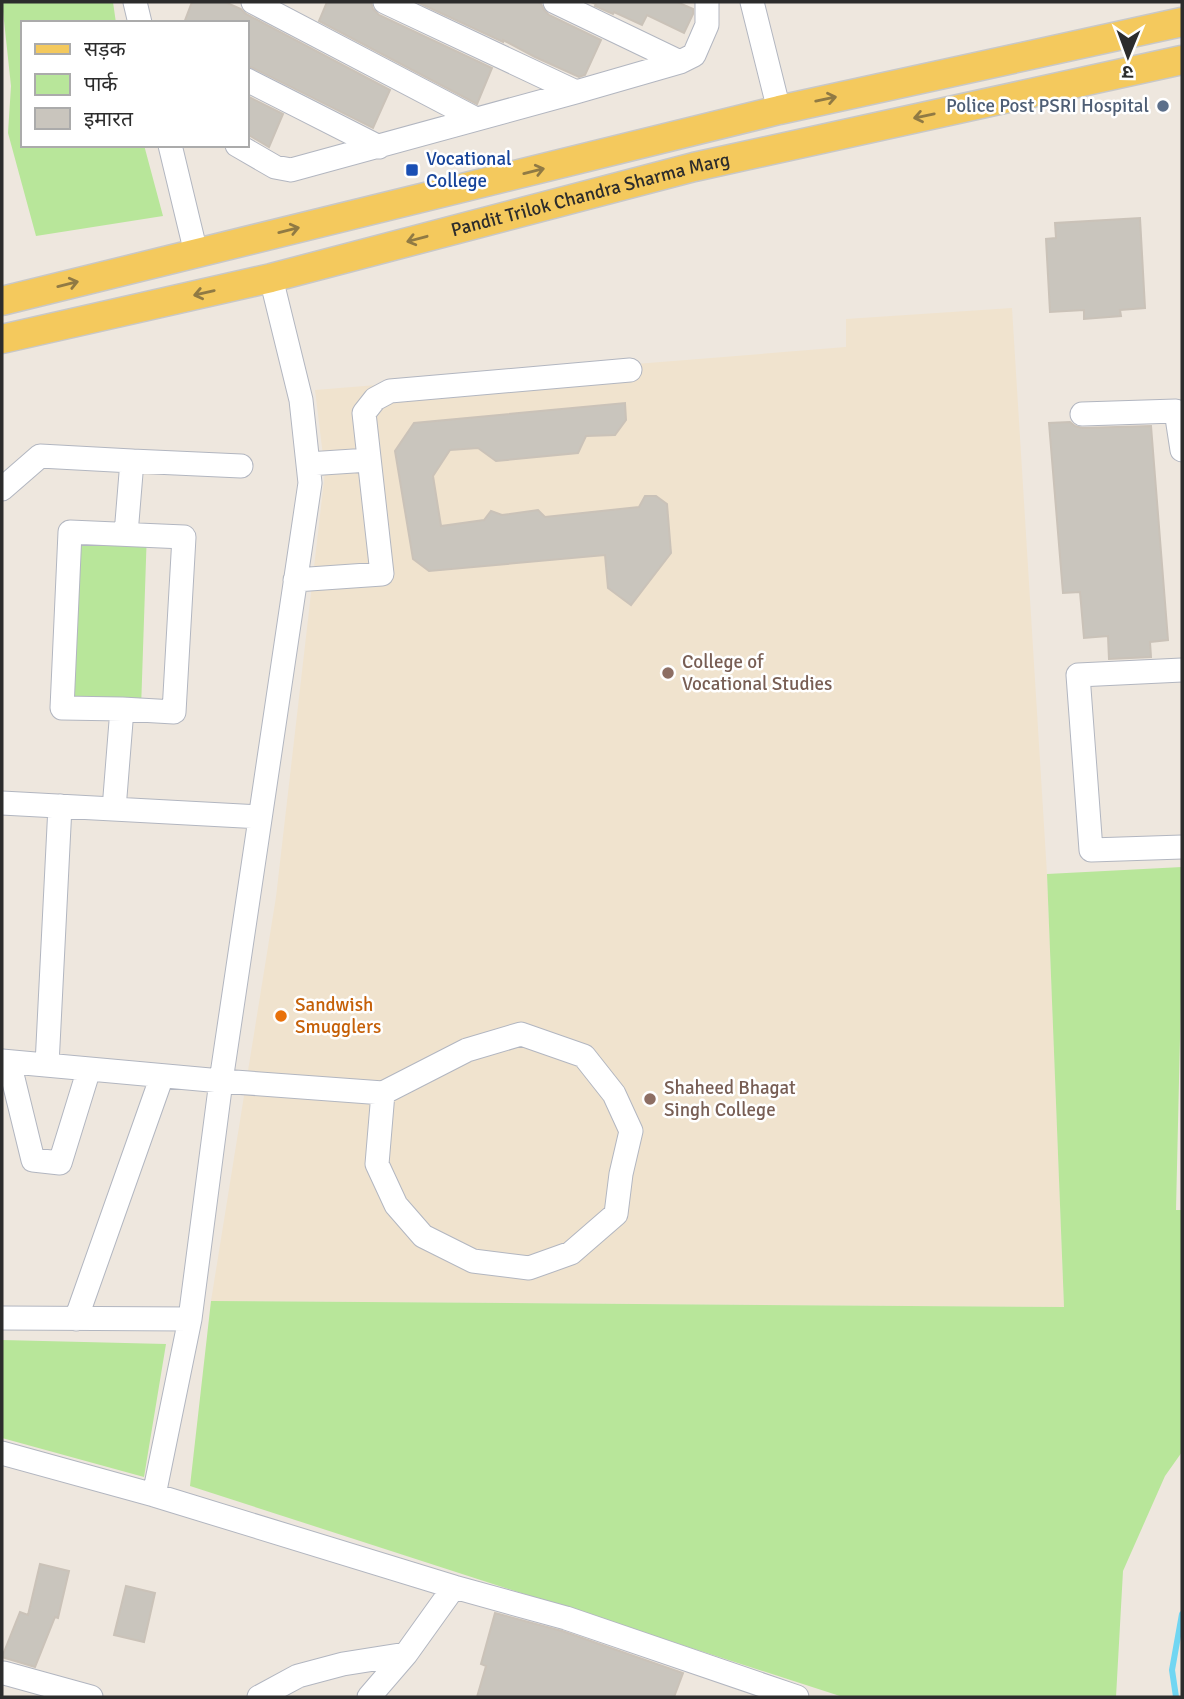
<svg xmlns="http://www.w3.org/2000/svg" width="1184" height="1699" font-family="Signika,'Noto Sans Devanagari',sans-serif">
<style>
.education{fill:#f0e3ce}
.green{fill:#b8e69a}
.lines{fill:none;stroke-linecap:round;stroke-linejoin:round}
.stream{stroke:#70d6f2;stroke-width:6}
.building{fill:#c9c5bd;stroke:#cac2b8;stroke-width:2}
.minor-casing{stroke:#b2b6c0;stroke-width:25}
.major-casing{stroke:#c8c8c8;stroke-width:31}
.minor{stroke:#fff;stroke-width:23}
.major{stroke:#f4c95d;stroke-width:28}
.oneway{stroke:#907a44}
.service-dot{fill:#5c6f8a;stroke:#fff;stroke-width:2.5}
.transit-dot{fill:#1a4fb4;stroke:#fff;stroke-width:2.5}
.education-dot{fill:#8d6e63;stroke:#fff;stroke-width:2.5}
.food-dot{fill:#e8710a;stroke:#fff;stroke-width:2.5}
.labels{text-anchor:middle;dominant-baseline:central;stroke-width:5;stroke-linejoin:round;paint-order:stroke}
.service-label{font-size:19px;fill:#4e5e75;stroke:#fff;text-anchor:end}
.transit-label{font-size:19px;fill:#164399;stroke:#fff;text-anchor:start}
.street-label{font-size:19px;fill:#2c2c2c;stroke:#fff}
.education-label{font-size:19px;fill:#785e54;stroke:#fff;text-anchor:start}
.food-label{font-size:19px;fill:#c56008;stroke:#fff;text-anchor:start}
</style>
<rect width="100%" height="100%" fill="#eee7de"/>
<!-- education -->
<path class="education" d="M1012,308L1047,874L1064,1307L211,1301L276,897L325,472L315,390L846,347V319Z"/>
<!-- green -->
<path class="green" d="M2,2H113L116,23H23V145H144L163,216L36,236L8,133L11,86Z
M147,530L141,709L62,708L70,532Z
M1182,867V952L1176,1210H1182V1452L1165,1476L1123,1571L1116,1697H843L190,1486L211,1301L1064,1307L1047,874Z
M2,1340L166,1344L144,1477L2,1438Z"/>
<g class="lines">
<!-- stream -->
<path class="stream" d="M1176,1697L1172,1670L1182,1614"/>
</g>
<!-- building -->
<path class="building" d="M192,2H225L241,9L246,14L390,90L373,128L253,68L247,66V23H184Z
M327,2H371L373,9L379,15L492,68L477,104L319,21Z
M417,2H538L541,4L544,10L549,15L601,40L585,75L579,77L535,57L503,40V42Z
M591,2H677L693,9V14L684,33L647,15L642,25L614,12L613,14L595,6L596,4Z
M247,96L283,114L269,147L247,134Z
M1140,218L1145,308L1120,310L1121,316L1084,319V310L1050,312L1046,239L1056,238L1055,223Z
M625,403L626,420L615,435L586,436L578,453L496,461L478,448L450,450L433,476L441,526L484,520L491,511L502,515L538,510L545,517L639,507L645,496H656L667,504L671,553L631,605L608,588L605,555L429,571L413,559L395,451L414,423Z
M1070,422L1075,426L1082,428L1151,426L1168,640L1150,642L1151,657L1109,659L1108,636L1084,638L1080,592L1063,593L1049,423Z
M40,1564L69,1571L58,1618L55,1617L35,1667L2,1657L20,1612L28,1615Z
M126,1586L155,1593L144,1642L114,1635Z
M495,1613L562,1631L683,1673L674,1697H477L486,1666L481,1664Z"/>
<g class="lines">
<defs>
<path id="minor" d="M135,2L140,23
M253,2L476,119
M385,2L576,92
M555,2L680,62
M752,2L779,110
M247,80L379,147
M170,145L196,253
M237,145L275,167L291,170L576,92L680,62L694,55L707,25V2
M1082,414L1176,411L1182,450
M132,461L241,466
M308,464L369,460
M2,489L40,456L132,461L126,534
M295,580L382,574L364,413L375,399L390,391L630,370
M1182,670L1078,675L1091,850L1182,847
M2,803L259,817
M114,809L122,709L174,712L184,537L70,532L62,708L122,709
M2,1061L221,1081L383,1093L377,1164L396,1205L423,1236L473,1261L529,1268L571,1253L616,1214L621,1174L631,1131L614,1094L584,1056L521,1034L467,1050L383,1093
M9,1062L33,1160L60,1163L89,1069
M47,1065L60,806
M2,1318L190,1319
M76,1319L162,1076
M2,1453L154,1495L454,1587L566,1618L797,1697
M154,1495L190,1319L221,1081L310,483L301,400L271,278
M4,1673L91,1697
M259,1697L298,1676L343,1664L406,1654
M369,1697L406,1654L454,1587"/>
<g id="major">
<path d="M2,301L779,110L1182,22"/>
<path id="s1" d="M2,339L271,278L694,167L1182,60"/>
</g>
</defs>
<!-- minor casing -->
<use href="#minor" class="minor-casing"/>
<!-- major casing -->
<use href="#major" class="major-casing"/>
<!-- minor -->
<use href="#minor" class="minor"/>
<!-- major -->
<use href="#major" class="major"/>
</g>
<!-- one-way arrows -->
<defs><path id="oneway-shaft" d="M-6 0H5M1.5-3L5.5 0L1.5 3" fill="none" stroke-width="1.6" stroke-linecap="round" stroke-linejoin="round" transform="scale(1.75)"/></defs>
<g class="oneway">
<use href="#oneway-shaft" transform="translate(826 99) rotate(-12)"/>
<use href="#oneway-shaft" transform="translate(924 116) rotate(168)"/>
<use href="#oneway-shaft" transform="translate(534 171) rotate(-14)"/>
<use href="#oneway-shaft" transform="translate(289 230) rotate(-14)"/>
<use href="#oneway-shaft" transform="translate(417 239) rotate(165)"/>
<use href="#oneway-shaft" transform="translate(68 284) rotate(-14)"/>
<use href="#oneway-shaft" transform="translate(204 293) rotate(167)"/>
</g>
<!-- markers -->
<circle class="service-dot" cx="1163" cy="106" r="7"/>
<rect class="transit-dot" x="405" y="163" width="14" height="14" rx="3.5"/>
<g class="education-dot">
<circle cx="668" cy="673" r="7"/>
<circle cx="650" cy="1099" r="7"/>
</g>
<circle class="food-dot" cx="281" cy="1016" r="7"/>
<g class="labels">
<!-- service labels -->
<g class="service-label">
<text x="1149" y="106">Police Post PSRI Hospital</text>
</g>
<!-- transit labels -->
<g class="transit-label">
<text x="426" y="159">Vocational<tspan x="426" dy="22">College</tspan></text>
</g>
<!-- street labels -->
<g class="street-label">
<text stroke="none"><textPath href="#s1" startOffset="606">Pandit Trilok Chandra Sharma Marg</textPath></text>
</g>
<!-- education labels -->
<g class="education-label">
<text x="682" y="662">College of<tspan x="682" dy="22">Vocational Studies</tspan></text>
<text x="664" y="1088">Shaheed Bhagat<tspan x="664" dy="22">Singh College</tspan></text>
</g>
<!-- food labels -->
<g class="food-label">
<text x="295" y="1005">Sandwish<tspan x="295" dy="22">Smugglers</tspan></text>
</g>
</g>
<!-- border -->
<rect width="1184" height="1699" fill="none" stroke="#2c2c2c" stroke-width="7"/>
<!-- legend -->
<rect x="21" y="21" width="228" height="126" fill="#ffffff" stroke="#ababab" stroke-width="2"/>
<rect x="35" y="44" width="35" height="10" fill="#f4c95d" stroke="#ababab" stroke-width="2"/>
<text x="84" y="56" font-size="21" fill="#2c2c2c">सड़क</text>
<rect x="35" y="74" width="35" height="21" fill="#b8e69a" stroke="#ababab" stroke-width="2"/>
<text x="84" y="91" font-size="21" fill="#2c2c2c">पार्क</text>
<rect x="35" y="108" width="35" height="21" fill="#c9c5bd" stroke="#ababab" stroke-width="2"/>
<text x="84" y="126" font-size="21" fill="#2c2c2c">इमारत</text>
<!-- north arrow -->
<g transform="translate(1128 56) rotate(181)" stroke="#ffffff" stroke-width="5" paint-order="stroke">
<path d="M0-5L12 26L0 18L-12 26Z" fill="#2c2c2c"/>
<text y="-10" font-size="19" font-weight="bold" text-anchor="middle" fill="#2c2c2c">उ</text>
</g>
</svg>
